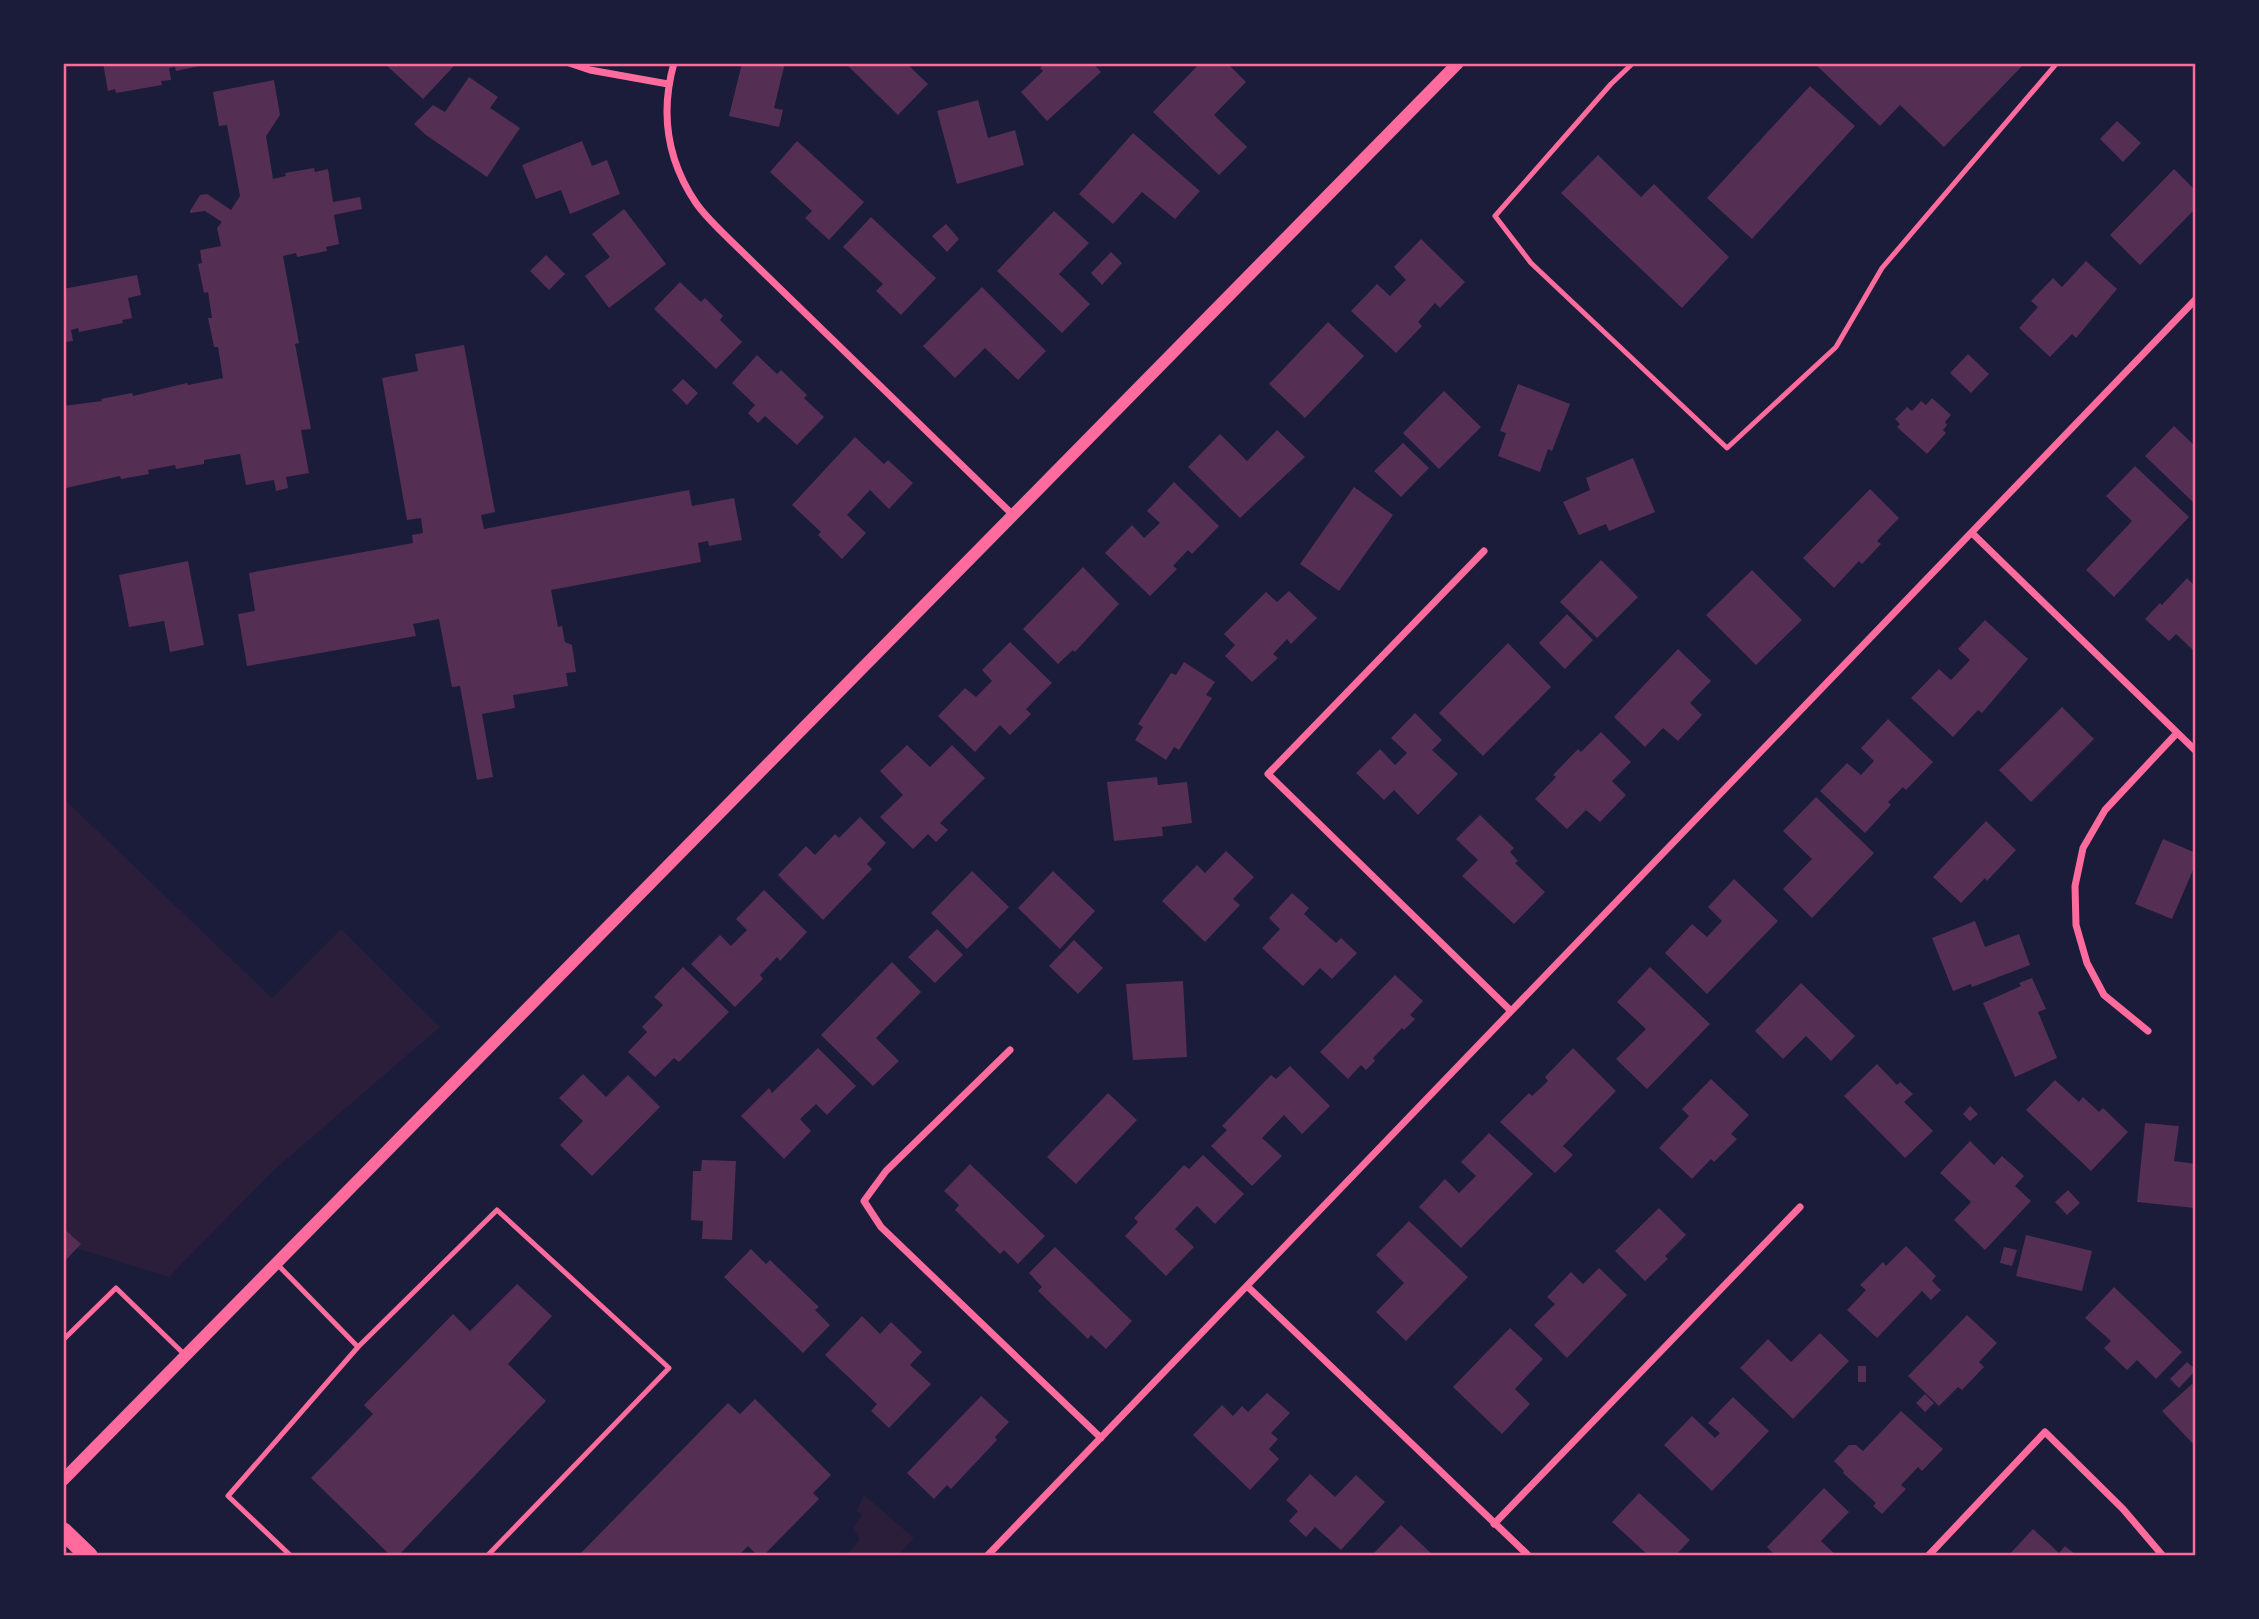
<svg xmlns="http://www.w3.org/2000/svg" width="2259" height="1619" font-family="'Open Sans',sans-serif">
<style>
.green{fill:#2a1e3b}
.building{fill:#542f53}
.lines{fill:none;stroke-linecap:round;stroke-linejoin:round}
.service{stroke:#ff6b9d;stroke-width:5}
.minor{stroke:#ff6b9d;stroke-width:7}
.tertiary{stroke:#ff6b9d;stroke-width:12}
.primary{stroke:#ff6b9d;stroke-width:18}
.neatline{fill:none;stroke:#ff6b9d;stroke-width:2.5}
</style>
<rect width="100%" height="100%" fill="#1b1b3a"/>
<!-- green -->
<path class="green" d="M63,798L272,998L341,929L440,1027L274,1170L169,1277L79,1249L63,1233Z
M864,1495L914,1538L898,1556H845L860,1540L853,1528L862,1515L857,1510Z"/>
<!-- building -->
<path class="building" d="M103,63H209V64L176,71L175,67L169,68L171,80L161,81L162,85L116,93L115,89L108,91Z
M384,63H451L454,66L423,99Z
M742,63H785L774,108L783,110L779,127L729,116Z
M845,63H906L928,84L898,115Z
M1045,63H1093L1101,72L1047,121L1021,92L1043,71L1040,68Z
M1200,63H1227L1246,82L1214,115L1247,147L1219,175L1153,112Z
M1814,63H2025L1944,147L1900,105L1880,126Z
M469,77L498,97L490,108L520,128L487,177L426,135L414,124L433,105L445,112Z
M274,80L280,115L266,136L273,179L286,176L285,173L314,168L315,172L328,169L333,202L360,197L362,209L334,215L339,244L326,247L327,251L297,257L296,253L283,256L299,343L295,344L311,429L301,430L309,473L286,477L288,488L276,491L274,480L246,485L240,454L204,460V464L176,469L175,465L148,470L149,474L121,479L120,476L66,488V485L63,486V406L102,401L101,399L132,393L133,396L187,383L188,385L223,378L218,347H214L208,318H212L208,292L204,293L198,264L202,263L200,250L221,246L217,228L222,222L205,211L190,213V211L200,195L207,194L231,210L240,196L227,125L219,126L213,92Z
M1810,86L1855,126L1752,239L1707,198Z
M978,100L988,138L1015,130L1024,165L957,184L937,111Z
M2117,121L2141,143L2123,162L2100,139Z
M1133,133L1200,191L1175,219L1142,192L1113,224L1079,194Z
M582,141L592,166L607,160L620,194L570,214L561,190L536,199L522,165Z
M797,141L864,202L829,240L805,218L812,211L770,172Z
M1598,155L1641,197L1654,184L1729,257L1682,308L1561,193Z
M2174,169L2196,191V208L2140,265L2110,235Z
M624,209L666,264L609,308L585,276L610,257L592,234Z
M1054,211L1089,243L1059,274L1090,304L1062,333L997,271Z
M871,217L936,278L901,315L876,291L883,284L843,247Z
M946,224L959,239L947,252L932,236Z
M1421,239L1465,282L1440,308L1435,303L1418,322L1422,326L1396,353L1351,311L1377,284L1390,296L1406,280L1394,267Z
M1111,252L1122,263L1102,285L1091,273Z
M546,255L565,274L549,290L530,271Z
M2086,261L2117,289L2076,338L2072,334L2050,357L2019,328L2038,307L2031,301L2053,278L2062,287Z
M137,275L141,295L128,298L132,318L122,320L123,323L79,332L78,328L71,330L73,341L63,342V289Z
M680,282L701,302L705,298L723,316L720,320L742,342L716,369L654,309Z
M982,287L1046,351L1018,380L985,348L955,378L923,346Z
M1328,322L1364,356L1305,418L1269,384Z
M464,345L495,512L481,515L484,529L689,490L692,506L734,498L742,540L709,546L708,541L698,543L701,562L551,590L558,627L562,626L565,642L572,645L576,672L566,673L568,686L513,695L515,708L482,714L493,777L477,780L460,686L452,687L439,619L413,624L416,636L247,666L238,614L255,611L249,573L413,543L412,535L423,533L421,518L407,520L382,378L418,371L415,354Z
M1968,354L1989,374L1971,393L1950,373Z
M757,355L777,374L781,370L807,395L804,398L824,417L797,445L765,416L758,423L748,413L755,405L732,383Z
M683,379L698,393L687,405L672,390Z
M1518,384L1570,404L1552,451L1548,449L1540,472L1498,456L1506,433L1500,431Z
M1444,391L1481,427L1439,469L1403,433Z
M1932,398L1951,415L1945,422L1947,425L1943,430L1946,433L1927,454L1897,427L1900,424L1895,419L1907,407L1912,411L1921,401L1926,405Z
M2174,426L2196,447V505L2145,456Z
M1277,430L1305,457L1240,518L1188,467L1220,434L1247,461Z
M855,437L884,464L888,460L913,483L889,509L870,490L847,515L866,533L842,559L818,535L821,532L792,505Z
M1403,443L1429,468L1401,497L1374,471Z
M1633,458L1655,512L1609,531L1606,524L1579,535L1563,502L1590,490L1586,478Z
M2135,466L2189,517L2114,597L2086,570L2132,521L2106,496Z
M1174,482L1219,526L1192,554L1188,550L1173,566L1177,569L1150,596L1105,553L1132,525L1144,538L1160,523L1147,511Z
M1354,487L1393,515L1339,591L1300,564Z
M1870,489L1899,518L1877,541L1881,544L1862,564L1859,561L1834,588L1803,558Z
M1601,560L1638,597L1597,638L1560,602Z
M188,561L204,645L170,652L164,621L129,627L119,575Z
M1083,567L1119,604L1075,652L1073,650L1058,664L1023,629Z
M1752,570L1802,620L1756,665L1706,615Z
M2187,578L2196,587V649L2194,651L2176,634L2169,641L2145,619L2160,603L2162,605Z
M1289,591L1317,618L1291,644L1287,639L1273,654L1278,658L1252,682L1225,656L1235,645L1224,634L1266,592L1277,602Z
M1567,614L1593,640L1565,669L1539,643Z
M1985,620L2028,659L1982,713L1978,710L1953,737L1911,698L1939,669L1951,680L1970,660L1958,649Z
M1010,642L1052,683L1026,709L1031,714L1010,735L1000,725L975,752L938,716L965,688L976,697L992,681L982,670Z
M1508,643L1551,687L1483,756L1439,713Z
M1678,649L1711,681L1690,703L1702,715L1678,741L1663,728L1645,747L1614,717Z
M1184,662L1215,682L1206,695L1212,698L1179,750L1174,747L1166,760L1135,740L1143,727L1138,724L1171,673L1176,675Z
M2062,707L2094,739L2031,802L1999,770Z
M1415,713L1442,740L1432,750L1458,774L1418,815L1394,790L1384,800L1356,773L1380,749L1395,765L1407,753L1391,738Z
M1888,719L1933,762L1906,790L1903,787L1888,802L1891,805L1865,833L1820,791L1847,763L1861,775L1874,761L1861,748Z
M1601,732L1631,762L1612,781L1626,795L1600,822L1586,810L1567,829L1535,799L1556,777L1553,775L1578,749L1581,752Z
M907,745L930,767L952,745L985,778L940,823L948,830L936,842L928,834L913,849L880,817L903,795L880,771Z
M1157,777L1158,785L1187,782L1192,823L1162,827L1163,836L1114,841L1107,782Z
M1816,797L1874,853L1812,918L1783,889L1812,859L1783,831Z
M1480,815L1514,848L1510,852L1518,861L1515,863L1545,892L1514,924L1462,876L1478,860L1456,839Z
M860,817L886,843L867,864L872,869L823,920L778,875L806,846L815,855L835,834L839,838Z
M1986,821L2016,850L1987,881L1985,878L1961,903L1933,877Z
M2163,839L2196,853V863L2172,919L2135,904Z
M1226,851L1254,877L1233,899L1240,905L1205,942L1162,901L1197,865L1205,873Z
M972,871L1009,907L967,949L931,913Z
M1053,871L1095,911L1060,949L1018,908Z
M1734,879L1778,921L1707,994L1665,953L1692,924L1707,937L1722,921L1708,907Z
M764,890L807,932L780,961L777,957L760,975L763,979L735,1007L691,964L720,935L731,946L747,930L736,919Z
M1292,893L1309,908L1304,914L1336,943L1341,938L1357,953L1332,979L1320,968L1303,986L1262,948L1280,929L1269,918Z
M1975,921L1985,947L2019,934L2030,965L1972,987L1971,984L1953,991L1932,938Z
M937,929L963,955L935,983L908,957Z
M1074,940L1103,968L1078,994L1049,966Z
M892,962L921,992L876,1038L899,1061L873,1086L821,1035Z
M683,967L729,1012L679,1062L674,1058L655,1077L628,1052L647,1032L642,1027L663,1005L654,997Z
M1650,967L1710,1024L1647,1089L1616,1059L1646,1029L1617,1002Z
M1395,975L1423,1001L1410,1015L1415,1019L1404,1030L1402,1028L1373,1058L1375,1061L1366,1070L1361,1065L1348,1079L1320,1052Z
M2032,978L2046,1009L2038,1012L2057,1058L2015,1077L1983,1003L2021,986L2019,983Z
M1183,981L1187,1057L1133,1060L1126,984Z
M1801,983L1855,1036L1831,1061L1806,1036L1783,1059L1755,1031Z
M818,1048L856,1086L827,1115L816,1104L800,1119L811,1131L784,1159L741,1116L769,1088L772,1093Z
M1573,1048L1616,1091L1563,1146L1573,1155L1555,1173L1500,1122L1529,1093L1532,1096L1548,1081L1545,1077Z
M1877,1064L1897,1085L1900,1082L1913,1094L1904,1102L1933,1131L1905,1158L1844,1096Z
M1290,1066L1330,1106L1302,1134L1284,1115L1262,1138L1282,1156L1252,1186L1211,1146L1227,1130L1222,1126L1271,1075L1276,1079Z
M583,1074L606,1097L628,1075L660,1107L592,1176L560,1145L583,1121L559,1098Z
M1711,1079L1749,1115L1731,1134L1737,1139L1714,1162L1711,1159L1692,1179L1659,1148L1689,1116L1682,1109Z
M2055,1080L2079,1102L2083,1097L2099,1112L2103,1108L2128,1132L2091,1171L2026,1110Z
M1108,1093L1137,1120L1076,1184L1047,1157Z
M1970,1106L1978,1114L1970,1121L1963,1114Z
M2145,1123L2179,1126L2174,1161L2196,1164L2195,1208L2137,1202Z
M1489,1133L1533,1174L1461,1248L1419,1207L1445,1179L1459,1193L1476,1176L1461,1162Z
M1970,1141L1994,1165L2002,1156L2024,1176L2015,1186L2031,1201L1985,1250L1954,1220L1971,1202L1940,1173Z
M1203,1155L1244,1194L1215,1224L1197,1206L1175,1229L1194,1247L1166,1276L1125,1236L1138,1222L1134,1218L1184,1165L1189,1169Z
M702,1160L736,1161L732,1240L702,1239L703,1221L691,1220L693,1171H701Z
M970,1164L1045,1236L1018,1264L1004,1250L1000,1254L955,1210L959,1205L944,1191Z
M2068,1190L2080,1203L2067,1215L2055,1202Z
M1659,1208L1686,1235L1665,1256L1668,1259L1645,1281L1615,1251Z
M1409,1221L1468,1277L1406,1341L1376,1312L1404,1283L1376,1255Z
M63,1228L81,1244L63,1263Z
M2026,1235L2092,1251L2082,1291L2016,1276Z
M1906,1246L1936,1276L1932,1281L1941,1290L1931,1300L1922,1291L1877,1338L1847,1310L1866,1290L1860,1285L1883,1262L1886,1266Z
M1055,1247L1132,1321L1106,1349L1091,1335L1088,1339L1038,1291L1042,1287L1029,1273Z
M2004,1247L2017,1250L2012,1266L2000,1263Z
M751,1249L766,1264L770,1260L819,1307L815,1310L830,1325L803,1353L724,1277Z
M1599,1268L1627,1295L1567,1358L1534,1325L1555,1304L1547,1297L1571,1272L1583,1284Z
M517,1284L552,1316L508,1364L546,1401L398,1556H391L311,1478L373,1414L364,1405L453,1314L470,1331Z
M2114,1287L2182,1352L2156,1379L2137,1360L2127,1370L2104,1348L2111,1341L2085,1318Z
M1967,1315L1997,1343L1979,1362L1984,1367L1962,1390L1958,1387L1939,1406L1908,1376Z
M862,1316L880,1334L891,1322L922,1352L910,1365L931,1384L889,1428L871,1411L877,1404L825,1355Z
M1510,1328L1543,1359L1515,1389L1530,1404L1502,1434L1453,1387Z
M1820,1333L1849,1361L1793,1419L1740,1368L1768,1339L1791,1362Z
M2187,1362L2196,1370L2179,1388L2170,1379Z
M1858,1366H1866V1382H1858Z
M2192,1384L2196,1388V1447L2162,1411Z
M1267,1393L1290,1413L1271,1433L1278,1439L1269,1449L1279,1459L1250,1490L1193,1435L1222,1405L1233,1416L1242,1406L1248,1412Z
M1925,1394L1934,1403L1925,1412L1916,1403Z
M981,1396L1009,1422L995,1437L997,1440L951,1489L947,1485L934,1499L907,1473Z
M1733,1397L1769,1431L1712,1491L1664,1445L1692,1416L1715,1438L1720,1433L1708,1423Z
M755,1399L831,1475L813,1493L819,1499L763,1556H758L748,1546L738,1556H578L728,1403L740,1414Z
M1901,1411L1943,1449L1922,1471L1918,1467L1901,1485L1906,1489L1882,1514L1873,1506L1876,1503L1843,1473L1844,1471L1834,1461L1849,1445H1856L1863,1451Z
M1310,1474L1335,1497L1356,1475L1385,1502L1341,1550L1315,1527L1306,1537L1289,1521L1298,1511L1286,1500Z
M1824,1488L1849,1512L1821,1541L1837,1556H1776L1767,1547Z
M1639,1493L1690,1540L1675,1556H1649L1612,1522Z
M1401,1525L1434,1556L1373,1554Z
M2033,1529L2059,1553L2065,1546L2077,1556H2008Z"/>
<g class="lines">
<!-- service -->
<path class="service" d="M1633,63L1611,84L1495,216L1531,263L1727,448L1836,347L1882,268L2057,63
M276,1263L358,1347
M63,1340L116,1288L184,1354
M291,1556L228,1496L358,1347L497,1210L669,1368L487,1556"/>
<!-- minor -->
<path class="minor" d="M569,63L590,70L668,84
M674,63C660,113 667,160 696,203C705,216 718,228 729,239L1013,515
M1972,533L2196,751
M1484,551L1268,774L1511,1011
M2148,1031L2104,995L2087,963L2076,925L2075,886L2083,848L2105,810L2177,733
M1010,1050L886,1171L864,1201L881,1227L1101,1438
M1247,1286L1529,1556
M1494,1524L1800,1207
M987,1556L2196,299
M1928,1556L2045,1432L2123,1509L2163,1556"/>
<!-- tertiary -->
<path class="tertiary" d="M63,1480L1458,63"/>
<!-- primary -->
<path class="primary" d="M63,1531L89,1556"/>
</g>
<!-- border -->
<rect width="2259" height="1619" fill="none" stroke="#1b1b3a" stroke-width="130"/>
<rect x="65" y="65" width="2129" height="1489" class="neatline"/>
</svg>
